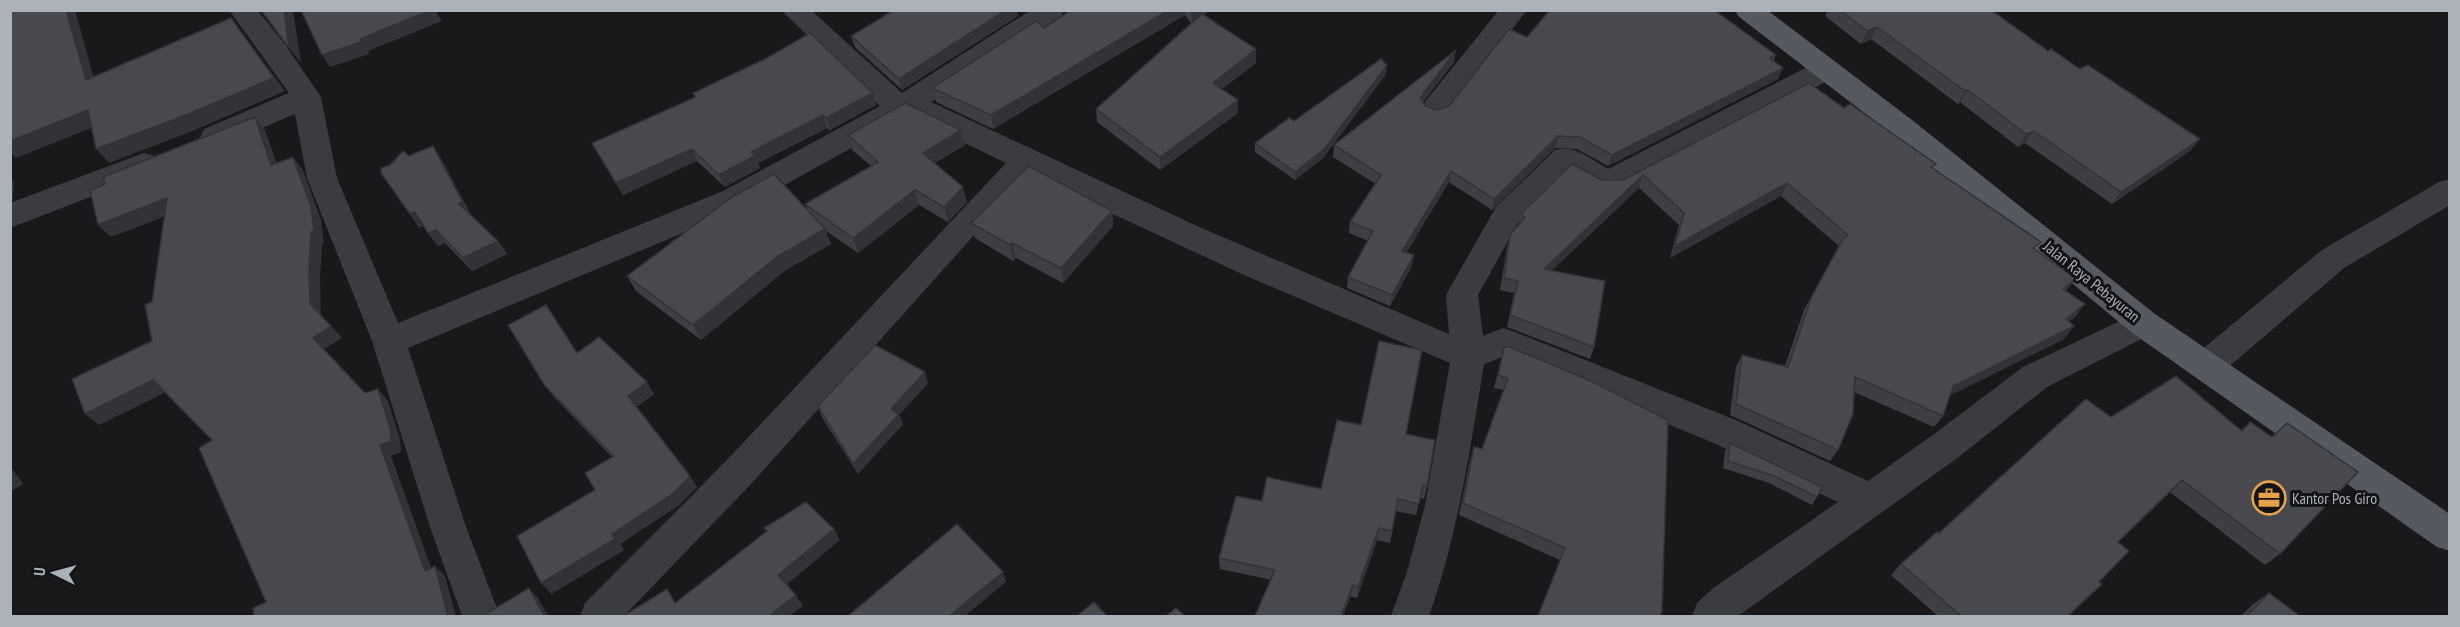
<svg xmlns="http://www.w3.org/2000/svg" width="2460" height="627" font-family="'PT Sans Narrow',sans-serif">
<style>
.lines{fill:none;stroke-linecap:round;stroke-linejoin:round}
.minor{fill:#3a3c40;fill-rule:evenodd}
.major{fill:#56595f;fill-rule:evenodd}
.wall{fill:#3e3f43}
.shaded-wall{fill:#323337}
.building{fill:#48494e;stroke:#323337;stroke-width:1.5}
.labels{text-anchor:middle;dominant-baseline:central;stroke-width:6;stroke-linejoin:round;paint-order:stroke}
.street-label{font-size:16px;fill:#acb2ba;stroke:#141416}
.poi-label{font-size:16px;fill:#acb2ba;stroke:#141416;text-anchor:start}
</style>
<rect width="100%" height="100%" fill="#19191b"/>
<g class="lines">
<!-- minor -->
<path class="minor" d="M229,10H257L284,43L321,97L337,178L398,323L723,191L880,106L781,10H811L902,93L1031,10H1064L1061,16L931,102L1197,226L1449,334L1446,295L1496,207L1555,150C1575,144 1591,159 1608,169L1815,63L1825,60L1835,63L1839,70L1835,77L1618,191C1599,197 1585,184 1568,174L1518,223L1478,295L1483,336L1503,328L1515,332L1738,421L1868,481L1934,434L2023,367L2143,310L2155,314L2160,323L2155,332L2047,387L1960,456L1738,616H1692L1697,603L1712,589L1838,502L1714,443L1503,357L1484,364C1470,450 1458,534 1429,616H1391L1407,572L1425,505L1450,363L1244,275L1031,176L976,233L751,484L624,616H580L585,603L725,462L1006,163L909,116L745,207L408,348L466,527L500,616H462L430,527L372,341L307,178L295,114L215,148L204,145L200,137L204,129L289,93Z
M1499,10H1527L1445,116L1435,119L1425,116L1420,109L1425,102Z
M144,153L155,156L159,164L155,172L10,228V203Z
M2450,179V205L2344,268L2218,376L2206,380L2194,376L2189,366L2194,356L2322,250L2439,182Z"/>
<!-- major -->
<path class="major" d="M1735,10H1767L1912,120L2155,314L2450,514V551L2437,547L2131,332L1892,134L1738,16Z"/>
</g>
<!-- wall -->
<path class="wall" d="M1071,10H1209L1204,15L1256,49V63L1222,89L1238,113L1160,170L1097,122L1096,109L1191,23L1185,15L993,129L936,102L932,88L1044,28Z
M1828,10H1991L2190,151L2112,204L2025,143L2018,147L1960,102L1958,104L1871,39L1861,44L1825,16Z
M1018,16L902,90L855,47L851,36Z
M1527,37L1776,55L1773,61L1783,68L1778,79L1608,166L1577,149L1555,148L1492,210L1449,182L1406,252L1412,266L1390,306L1347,288L1348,277L1368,241L1349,233L1350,222L1376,184L1333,157L1334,145L1454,62L1423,102L1425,106L1436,110L1449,106Z
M1386,74L1323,158L1295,180L1255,152V143L1294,121Z
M1809,83L1933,168L2035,250L2066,291L2075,317L2068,321L2074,326L2064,339L1950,395L1943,416L1934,427L1854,392L1838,450L1830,461L1730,415L1736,367L1742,355L1785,366L1804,310L1839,246L1781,196L1670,258L1679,225L1639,188L1551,271L1594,347L1590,359L1507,327L1514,293L1500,290L1507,247L1510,235L1519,225L1521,215L1602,180H1623Z
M693,93H873L876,105L830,130L827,128L758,163L760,168L725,187L697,161L623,195L592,143L695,98Z
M848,135L965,145L935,163L967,202L948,222L919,205L858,253L825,230L831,244L784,271L701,340L636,291L627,276L807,209L805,204L871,166L852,150Z
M409,156L442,160L471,215L498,241L507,254L472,271L445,243L438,246L423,226L419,228L410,214Z
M1112,211L1113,226L1063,283L1016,258L1013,261L975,238L971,223Z
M1504,348L1668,420L1560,560L1459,515L1470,460L1474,447L1482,449L1504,390L1494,388Z
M577,352L654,394L636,407L697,487L679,505L620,544L624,550L551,594L595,490L612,457L554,397L545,386Z
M928,383L899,415L903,424L858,474L822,417L818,406Z
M2111,417L2241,430L2250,422L2271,437L2287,423L2280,554L2265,565L2170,492L2118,542L2099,582L2068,616H1938L1891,575L1901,564L1939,533Z
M1406,434L1427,487L1424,499L1420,497L1416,515L1396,511L1390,543L1377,540L1357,598L1220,569L1219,558L1262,501L1321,489Z
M1730,443L1817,497L1812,505L1769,483L1723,468L1725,451Z
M2269,593L2300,616H2241L2252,605Z"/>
<!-- shaded-wall -->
<path class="shaded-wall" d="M66,10H75L98,93L86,80Z
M284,10H293L301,63L289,48Z
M431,10H439L436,12L442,21L368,51L369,54L330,67L322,55Z
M1006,10H1017L1018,16L902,90L899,79Z
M1169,10H1185V15L993,129L991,115Z
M1191,10H1209L1192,24Z
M231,18L285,91L195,130L109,163L96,149Z
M1877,27L1871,39L1861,44L1867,31Z
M1256,49V63L1213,96V83Z
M1456,50L1454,62L1418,109L1420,98Z
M1387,65L1386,74L1323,158L1295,180V172Z
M1783,68L1778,79L1608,166L1612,155Z
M1968,90L1960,102L1958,104L1965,91Z
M873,93L876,105L830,130L826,118Z
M1238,100V113L1160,170V157Z
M88,110L101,124L16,158L10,152V141Z
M823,115L827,128L758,163L760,168L725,187L719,175L751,152Z
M255,117L265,130L282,178L271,165Z
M961,130L965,145L927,168L923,153Z
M2034,131L2025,143L2018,147L2026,134Z
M1558,136L1555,148L1492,210L1494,199Z
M2200,139L2190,151L2112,204L2121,192Z
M433,146L442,160L471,215L459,204Z
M692,149L697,161L623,195L616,183Z
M293,157L303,170L321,220L324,244L322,245L320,278L321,316L310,304L309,266Z
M1451,171L1449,182L1401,262L1402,251Z
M1643,175L1639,188L1540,282L1544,269Z
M10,179L14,182L13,199L10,201Z
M1787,183L1781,196L1670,258L1675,246Z
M963,187L967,202L948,222L944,207Z
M915,190L919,205L858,253L853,238Z
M167,198L179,211L111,237L98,225Z
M1112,211L1113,226L1063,283L1061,268Z
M415,212L425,225L419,228L410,214Z
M10,229L12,230L10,258Z
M825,229L831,244L784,271L701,340L693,325L778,256Z
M436,230L445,243L438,246L428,233Z
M498,241L507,254L472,271L463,258Z
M1012,243L1016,258L1013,261L1010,245Z
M1414,255L1412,266L1390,306L1392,295Z
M2076,279L2066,291L2063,289Z
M2085,304L2075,317L2056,331L2066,319Z
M331,326L342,338L324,349L313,338Z
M2074,326L2064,339L1947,397L1956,385Z
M925,372L928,383L899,415L903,424L858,474L853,464L891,409Z
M153,380L166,392L99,425L85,414Z
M647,382L654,394L635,408L628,396Z
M378,389L388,401L400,439L401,452L391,456L436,581L425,571L380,445Z
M10,466L23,484L10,492Z
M690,476L697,487L679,505L620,544L624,550L551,594L541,583L612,534Z
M1379,528L1377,540L1357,598L1358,587Z
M834,529L840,540L785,586L778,575Z
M435,566L445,576L456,616H448Z
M1003,572L1006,582L965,616H949Z
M1353,585L1351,596L1343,616H1341Z
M529,588L538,598L548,616H544Z
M796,595L803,606L789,616H769Z"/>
<!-- building -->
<path class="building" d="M10,10H66L86,80L231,18L274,78L183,116L96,149L88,110L10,141Z
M261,10H284L289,48Z
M301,10H431L360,39L361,42L322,55Z
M894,10H1006L899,79L851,36Z
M1071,10H1169L991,115L932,88L1036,21L1044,28Z
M1550,10H1714L1776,55L1770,58L1783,68L1612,155L1580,137L1558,136L1494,199L1451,171L1402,251L1414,255L1392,295L1348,277L1373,231L1350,222L1381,175L1334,145L1456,50L1420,98L1425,106L1436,110L1449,106L1509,29L1527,37Z
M1840,10H1991L2048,51L2051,49L2080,69L2088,65L2200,139L2121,192L2034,131L2026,134L1968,90L1965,91L1877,27L1867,31Z
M1202,14L1256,49L1213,83L1238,100L1160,157L1096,109Z
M810,33L873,93L826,118L823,115L751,152L755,156L719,175L692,149L616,183L592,143L696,97L693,93L767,58Z
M1381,59L1387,65L1324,149L1295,172L1255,143L1289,118L1294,121Z
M1809,83L1844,108L1850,104L1936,164L1931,167L2041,242L2033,248L2076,279L2063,289L2085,304L2066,319L2074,326L1956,385L1954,384L1943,416L1855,377L1853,414L1838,450L1736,404L1742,355L1788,367L1811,298L1843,239L1848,235L1787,183L1675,246L1684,213L1643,175L1544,269L1605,281L1594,347L1510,315L1518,281L1504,278L1510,235L1525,217L1521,215L1523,212L1572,164L1602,180H1623Z
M905,103L961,130L923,153L963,187L944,207L915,190L853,238L805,204L878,162L848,135Z
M255,117L271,165L293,157L311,207L314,231L311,232L309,266L310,304L331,326L313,338L365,393L378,389L390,428L391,441L380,445L425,571L435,566L448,616H254L253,608L266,602L199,448L212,440L153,380L85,414L72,379L152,341L145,305L152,302L167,198L98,225L90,190L105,184L103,177Z
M433,146L462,201L459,204L498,241L463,258L436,230L428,233L415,212L410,214L381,173V168L390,165L403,151L409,156Z
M1029,166L1112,211L1061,268L1012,243L1010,245L971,223Z
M774,174L825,229L778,256L693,325L627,276L732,197Z
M546,305L577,353L599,337L647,382L628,396L690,476L672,494L612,534L615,539L541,583L517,536L595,490L585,473L614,456L545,386L508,325Z
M1379,341L1422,350L1406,434L1435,440L1427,487L1423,485L1419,504L1398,499L1392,531L1379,528L1358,587L1353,585L1341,616H1255L1275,570L1219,558L1236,496L1262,501L1267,477L1321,489L1337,420L1361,425Z
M875,345L925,372L891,409L899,414L853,464L818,406Z
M1507,346L1589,380L1668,420L1662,611L1660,616H1538L1565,548L1463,503L1474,447L1482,449L1508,378L1498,375L1504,348Z
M2176,376L2242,431L2250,422L2272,437L2287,423L2358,472L2280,554L2182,480L2118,542L2129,551L2099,582L2102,584L2068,616H1961L1901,564L1937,532L1939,533L2086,399L2111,417Z
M1730,443L1822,487L1817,497L1774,476L1728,461Z
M806,502L834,529L778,575L796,595L769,616H623L667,589L675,603L767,531L764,528Z
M957,524L1003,572L949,616H848Z
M529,588L544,616H482Z
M2269,593L2300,616H2247Z
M1094,602L1107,616H1077Z
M1176,608L1185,616H1166Z"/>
<!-- icons -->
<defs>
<symbol id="office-ring" viewBox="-11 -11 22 22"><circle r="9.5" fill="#141416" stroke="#e6a246" stroke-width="1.5"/><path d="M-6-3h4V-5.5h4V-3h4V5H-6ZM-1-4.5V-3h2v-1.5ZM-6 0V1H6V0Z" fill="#e6a246"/></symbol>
</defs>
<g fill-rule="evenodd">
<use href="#office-ring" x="2250" y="479" width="38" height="38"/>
</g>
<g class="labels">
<!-- street labels -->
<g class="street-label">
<text transform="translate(2092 281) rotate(39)">Jalan Raya Pebayuran</text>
</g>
<!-- poi labels -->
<g class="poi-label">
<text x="2292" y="498">Kantor Pos Giro</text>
</g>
</g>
<!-- border -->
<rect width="2460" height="627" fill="none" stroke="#acb2ba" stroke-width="24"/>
<!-- north arrow -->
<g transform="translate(54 573) rotate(275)" stroke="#141416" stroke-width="4.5" paint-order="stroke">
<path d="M0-4.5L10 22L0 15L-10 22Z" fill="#acb2ba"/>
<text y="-9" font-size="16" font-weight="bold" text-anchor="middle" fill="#acb2ba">U</text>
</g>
</svg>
